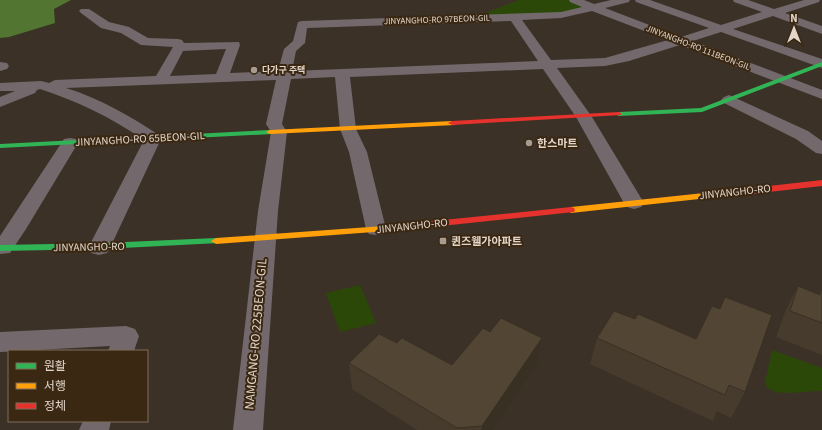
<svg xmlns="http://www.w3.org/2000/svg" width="822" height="430" font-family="'Source Sans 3','Noto Sans KR',sans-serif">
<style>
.green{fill:#2b4809}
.forest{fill:#527632}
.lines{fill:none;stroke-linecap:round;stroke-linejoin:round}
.street{fill:#73686c;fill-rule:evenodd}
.fast{fill:#30b455;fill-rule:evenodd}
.slow{fill:#ff9f0a;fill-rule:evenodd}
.jam{fill:#e5322d;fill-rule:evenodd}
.wall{fill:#473b2d}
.shaded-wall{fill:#393024}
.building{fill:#524534;stroke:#393024}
.poi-dot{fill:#a89c91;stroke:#3a2813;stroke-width:1.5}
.labels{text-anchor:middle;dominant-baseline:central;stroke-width:4;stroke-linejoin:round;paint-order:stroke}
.far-street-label{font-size:9px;fill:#e2d6ca;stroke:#3a2813}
.far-poi-label{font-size:9px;font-weight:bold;fill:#e2d6ca;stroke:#3a2813;text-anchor:start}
.street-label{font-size:11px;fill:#e2d6ca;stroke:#3a2813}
.poi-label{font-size:11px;font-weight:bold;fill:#e2d6ca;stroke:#3a2813;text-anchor:start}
.near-street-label{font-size:13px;fill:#e2d6ca;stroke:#3a2813}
</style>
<rect width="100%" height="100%" fill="#3c3126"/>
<!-- green -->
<path class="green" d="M519,0H569L587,7L559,14L477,16Z
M360,285L376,323L340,332L326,293Z
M772,350L822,368V391C811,391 782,395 773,391C769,390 766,386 765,382Z"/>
<!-- forest -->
<path class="forest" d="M0,0H71L54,9L55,23L9,37L0,38Z"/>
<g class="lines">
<!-- street -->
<path class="street" d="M569,0H584L594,4L611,0H630L629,2L605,8L681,37L709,28L636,2L635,0H650L721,25L762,12L734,2L733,0H748L774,9L804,0H820L819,2L785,13L822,26V34L773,16L733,29L822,59V68L721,32L693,41L822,90V99L680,45L629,61L605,66L557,68L592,117L644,203L641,207L634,209L627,207L624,203L576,117L543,69L350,77L356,129L367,152L386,229L383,234L376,235L369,234L366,229L349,152L340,129L335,77L291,79L282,124L287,132L278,211L263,430H233L258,211L271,132L266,124L276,80L66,88C99,98 130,116 159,135L161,139L110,248L107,253L99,255L91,253L88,248L144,140C112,118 77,101 40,89L37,90L35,93L0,107V97L15,91H0V83L41,81L49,83L55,80L156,76L173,47L141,45L121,33L101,28L81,13L79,11L81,9H89L109,22L129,27L148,38L178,39L182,40L184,43L239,42L240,45L230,73L278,71L284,49L293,41L298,22L302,21L561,12L582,7L570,2ZM592,11L668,40L605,58L551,60L522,20L561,18ZM511,21L538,61L292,71L296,51L305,43L307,28ZM226,49L216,74L170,76L183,51Z
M0,62L7,63L9,66L7,69L0,71Z
M729,95L808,131L822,141V154L816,153L796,139L724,103L721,100L724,97Z
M70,138L76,139L78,143L26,229L10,253L0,254V236L64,139Z
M126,326L135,329L139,336L134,351H108L110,346L0,352V332Z
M83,421H111L109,430H79Z"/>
<!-- fast -->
<path class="fast" d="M822,62V66L702,112L619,116L615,114L619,112L701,108Z
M270,130L274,132L273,134L0,148V144Z
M216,238L219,239L221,241L219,243L103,249L0,251V245L103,243Z"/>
<!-- slow -->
<path class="slow" d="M452,121L456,123L455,125L270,134L266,132L270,130Z
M742,189L746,192L745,194L571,213L567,210L571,207Z
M384,226L389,229L387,231L216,244L211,241L216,238Z"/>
<!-- jam -->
<path class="jam" d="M619,112L621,113V115L452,125L448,123L452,121Z
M822,180V186L742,195L738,192L742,189Z
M571,207L574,208L575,210L574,212L384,232L379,229L384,226Z"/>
</g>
<!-- wall -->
<path class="wall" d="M798,286L819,294L821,290H822V355L776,337L785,312Z
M635,319L696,339L745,392L731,418L717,411L713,421L590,364L597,338Z
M397,343L452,365L537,364L493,430H417L352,389L349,363Z"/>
<!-- shaded-wall -->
<path class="shaded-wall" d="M542,338L537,364L493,430H481L482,426Z"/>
<!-- building -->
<path class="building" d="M798,286L820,295L821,290H822V323L790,311Z
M725,297L772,315L745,392L729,385L725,395L597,338L614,311L635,319L638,314L696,339L712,306L720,309Z
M501,318L542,338L482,426L457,428L349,363L379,334L397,343L402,338L452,365L483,328L490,332Z"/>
<!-- markers -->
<g class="poi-dot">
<circle cx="254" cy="70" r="4"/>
<circle cx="529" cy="143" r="4"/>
<rect x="439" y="237" width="8" height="8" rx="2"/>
</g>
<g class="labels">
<!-- far-street labels -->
<g class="far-street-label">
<text transform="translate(437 20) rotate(-2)">JINYANGHO-RO 97BEON-GIL</text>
<text transform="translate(698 48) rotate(21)">JINYANGHO-RO 111BEON-GIL</text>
</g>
<!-- far-poi labels -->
<g class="far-poi-label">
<text x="262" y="70">다가구 주택</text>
</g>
<!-- street labels -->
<g class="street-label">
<text transform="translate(140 139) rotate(-3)">JINYANGHO-RO 65BEON-GIL</text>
<text transform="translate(735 192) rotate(-6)">JINYANGHO-RO</text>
<text transform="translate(412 226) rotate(-6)">JINYANGHO-RO</text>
<text transform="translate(89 247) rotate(-1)">JINYANGHO-RO</text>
</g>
<!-- poi labels -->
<g class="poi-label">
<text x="537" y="143">한스마트</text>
<text x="451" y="241">퀸즈웰가아파트</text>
</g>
<!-- near-street labels -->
<g class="near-street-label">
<text transform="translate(256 334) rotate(-85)">NAMGANG-RO 225BEON-GIL</text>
</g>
</g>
<!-- legend -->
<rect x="8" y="350" width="140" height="72" fill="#3a2813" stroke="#7d6e5c"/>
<rect x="16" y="363" width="20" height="6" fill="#30b455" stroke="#7d6e5c"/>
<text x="44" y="370" font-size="12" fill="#e2d6ca">원활</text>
<rect x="16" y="383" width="20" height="6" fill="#ff9f0a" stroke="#7d6e5c"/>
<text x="44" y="390" font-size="12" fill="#e2d6ca">서행</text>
<rect x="16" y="403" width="20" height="6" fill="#e5322d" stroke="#7d6e5c"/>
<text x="44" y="410" font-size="12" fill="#e2d6ca">정체</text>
<!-- north arrow -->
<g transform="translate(794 28)" stroke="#3a2813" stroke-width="3" paint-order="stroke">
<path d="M0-3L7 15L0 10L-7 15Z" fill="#e2d6ca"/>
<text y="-6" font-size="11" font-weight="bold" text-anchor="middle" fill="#e2d6ca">N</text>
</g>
</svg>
